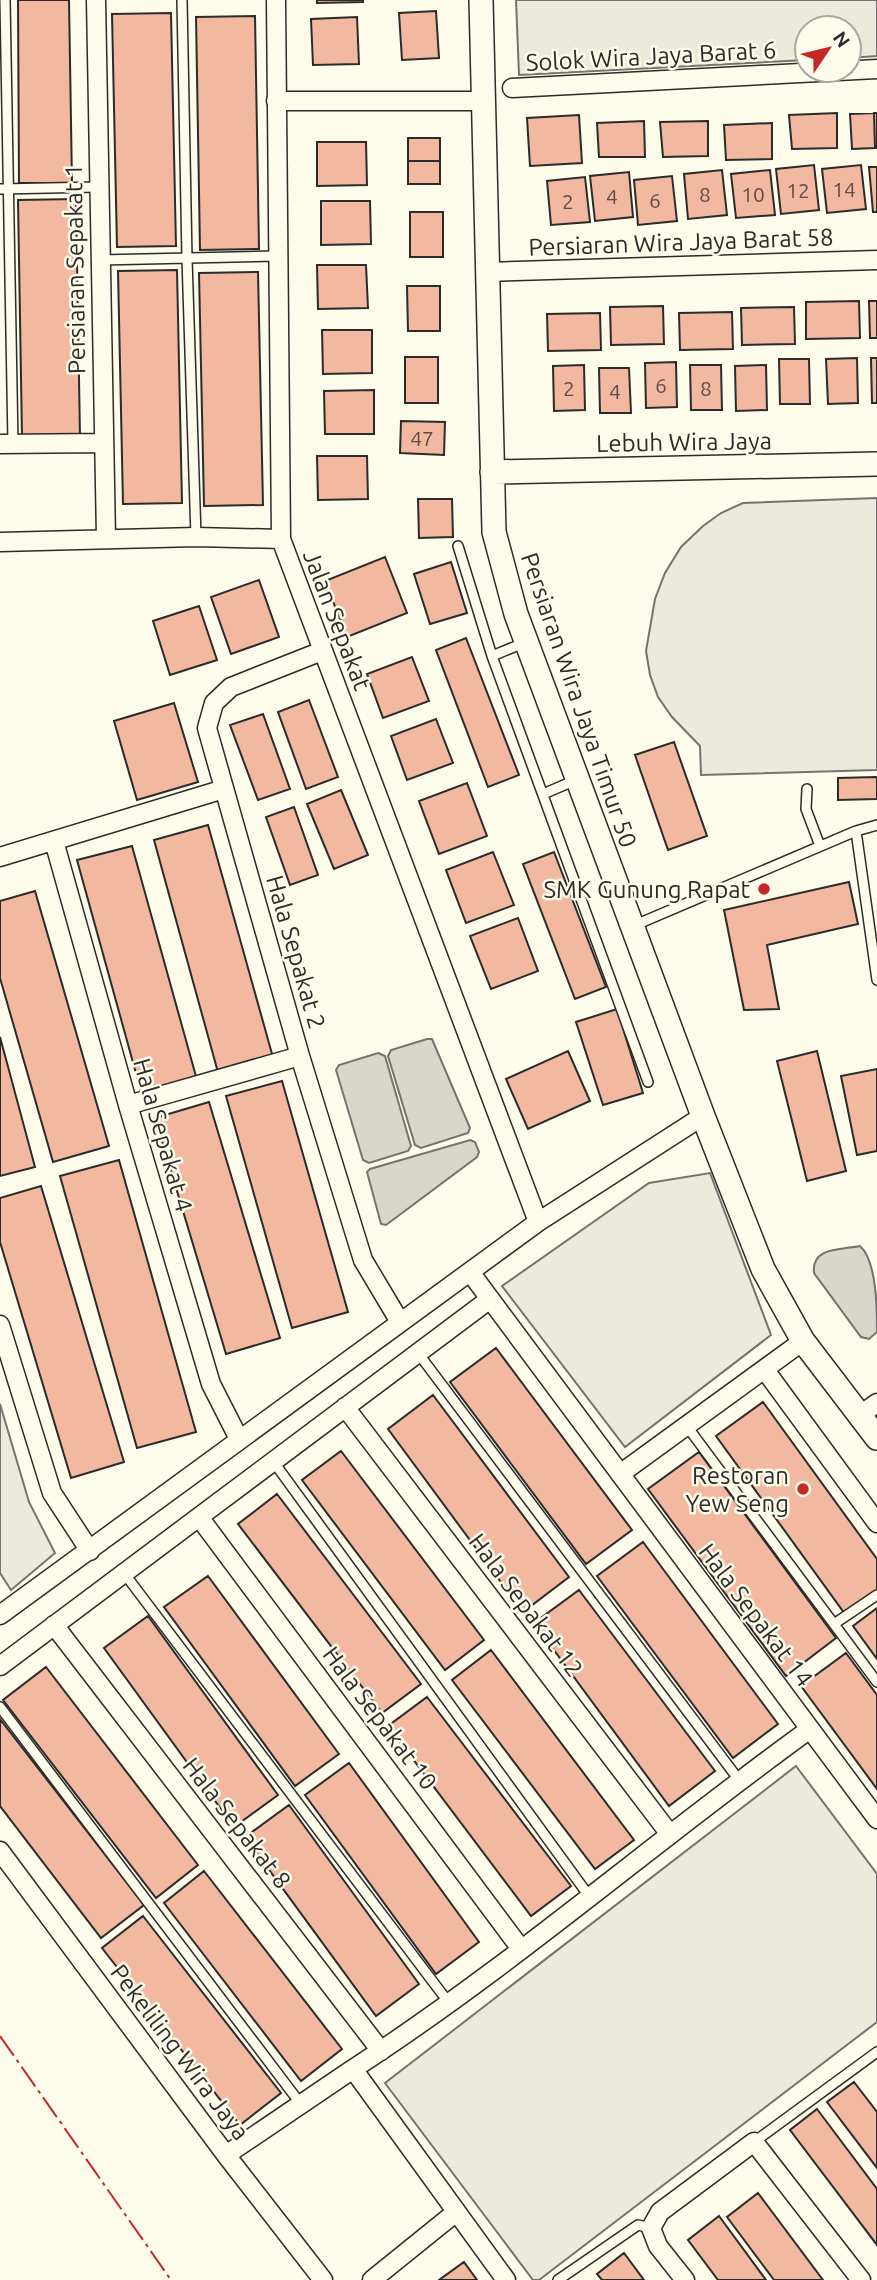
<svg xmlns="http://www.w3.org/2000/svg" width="877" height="2280" font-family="Ubuntu,sans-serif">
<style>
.green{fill:#ecebdb;stroke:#74746e;stroke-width:2}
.water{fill:#d8d7c9;stroke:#74746e;stroke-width:2}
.building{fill:#f2b8a0;stroke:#2b2b2b;stroke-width:2}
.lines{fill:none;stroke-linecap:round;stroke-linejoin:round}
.service-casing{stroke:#2b2b2b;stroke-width:12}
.minor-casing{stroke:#2b2b2b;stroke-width:21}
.tertiary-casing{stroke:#2b2b2b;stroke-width:26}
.service{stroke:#fdfbea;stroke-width:9}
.minor{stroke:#fdfbea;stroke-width:18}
.tertiary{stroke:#fdfbea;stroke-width:23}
.power{stroke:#c62828;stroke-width:2;stroke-dasharray:24 5 3.5 5;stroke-linecap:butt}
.poi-dot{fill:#c62828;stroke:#fdfbea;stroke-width:2.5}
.labels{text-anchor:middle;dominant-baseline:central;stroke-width:5;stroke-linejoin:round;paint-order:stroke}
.number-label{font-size:21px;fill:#5d4e48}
.street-label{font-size:24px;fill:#2b2b2b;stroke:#fdfbea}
.poi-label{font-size:24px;fill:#2b2b2b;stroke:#fdfbea;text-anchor:end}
</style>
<rect width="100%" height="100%" fill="#fdfbea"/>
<!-- green -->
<path class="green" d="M516,0H877V56L849,58V28H807V60L519,75Z
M877,498V770L701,775L700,746L672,717L658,697L650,675L646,651L655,599L665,573L681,547L703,526L721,513L743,503Z
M710,1173L771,1335L625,1447L502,1286L649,1183Z
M0,1404L29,1502L55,1553L11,1590L0,1573Z
M796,1766L877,1874V2022L539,2280H533L385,2083Z"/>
<!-- water -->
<path class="water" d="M427,1039H432L470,1128L468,1133L421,1148L415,1145L388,1056L391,1050Z
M378,1053L385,1056L411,1146L408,1151L369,1163L363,1160L336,1070L339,1065Z
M470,1140L475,1142L479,1152L477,1157L386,1225L381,1224L367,1172L370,1169Z
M860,1246C877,1261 877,1310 877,1332L869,1339L861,1337L814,1273C811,1247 841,1250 860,1246Z"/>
<!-- building -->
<path class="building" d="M18,0H69L72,183H19Z
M317,0H363V2L317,3Z
M436,11L439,58L402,60L399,13Z
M171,13L176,246L117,247L112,14Z
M255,16L259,249L200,250L196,17Z
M357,17L359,64L313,65L311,19Z
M837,113V148L792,149L789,115Z
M874,113H877V148H875Z
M874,113L875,148L852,149L850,114Z
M579,115L582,163L530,166L527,118Z
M644,121L645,157H599L597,123Z
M708,121V156L663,157L660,122Z
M772,123V159L726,160L724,125Z
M408,138H440V161H408Z
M317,142H366L367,185L317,186Z
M408,161H440V184H408Z
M814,165L819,210L781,214L776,169Z
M861,165L866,209L827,213L822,169Z
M869,167H877V212H873Z
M722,170L727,215L688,219L684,174Z
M770,170L775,215L736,218L731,174Z
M629,172L633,217L595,221L590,176Z
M672,176L677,221L638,225L634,180Z
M585,177L590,222L551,225L547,181Z
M76,199L80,437H22L18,200Z
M321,201H370L371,244L321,245Z
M410,212H443V257H410Z
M317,265H366L368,308L318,309Z
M177,270L182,503L123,504L118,271Z
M258,272L263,505L204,506L199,273Z
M407,286H440V331H408Z
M859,301L860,338L806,339V302Z
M869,301H877V338H870Z
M663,306L664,344L611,345L610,307Z
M794,307L795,344L742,345L741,308Z
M732,312L733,349L680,350L679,313Z
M600,313L601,350L548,351L547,314Z
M322,330H372V373L323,374Z
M405,357H438V403H405Z
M857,358L858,403L828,404L826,359Z
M871,358H877V403H872Z
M779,359H809L810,404H780Z
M676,362L677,407L646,408L645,363Z
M584,365L585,410L554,411L553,366Z
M690,365H721L722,410H691Z
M766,365L767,410L736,411L735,366Z
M599,368H629L631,413H600Z
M374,390V434H325L324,391Z
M401,421L445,422L444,455L400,453Z
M317,456H367L368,499L318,500Z
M418,499H452L453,537L419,538Z
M385,557L407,613L347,637L325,581Z
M451,562L467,613L430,624L414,574Z
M259,580L279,637L231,654L211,597Z
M199,606L217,660L170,675L153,621Z
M466,638L519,775L488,787L436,650Z
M412,657L429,701L383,718L367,674Z
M309,700L338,777L306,789L278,712Z
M174,703L198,782L137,800L114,721Z
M263,714L290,789L258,800L230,725Z
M436,719L453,763L407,780L391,736Z
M674,742L707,836L668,850L635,755Z
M877,777V799L838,800V778Z
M467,783L487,836L439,854L419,801Z
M341,790L368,855L334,869L307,804Z
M294,807L318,875L290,885L266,817Z
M208,825L274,1061L219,1076L154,840Z
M132,846L197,1080L142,1095L77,860Z
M493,852L514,905L466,923L446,870Z
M554,852L606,987L575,999L523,864Z
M849,882L858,924L767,945L779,1009L744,1010L724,910Z
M35,891L109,1146L53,1162L0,978V901Z
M518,918L538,971L491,989L470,936Z
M617,1009L643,1093L603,1105L576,1022Z
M0,1037L35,1167L0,1176Z
M568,1051L590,1101L528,1129L506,1079Z
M817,1051L846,1171L807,1181L777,1061Z
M877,1069V1151L857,1155L841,1076Z
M282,1081L348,1312L292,1328L226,1096Z
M209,1102L280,1338L226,1354L155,1118Z
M119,1160L196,1432L137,1448L60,1176Z
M41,1186L124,1462L71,1478L0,1242V1198Z
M496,1348L632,1530L586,1564L450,1382Z
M433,1395L569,1577L523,1612L388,1429Z
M763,1402L877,1559V1591L845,1614L716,1436Z
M341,1451L484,1640L445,1670L302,1480Z
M699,1452L836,1638L786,1676L648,1489Z
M277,1494L421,1684L382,1713L238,1524Z
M643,1542L778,1724L733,1758L597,1576Z
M208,1576L339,1754L295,1786L164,1607Z
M579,1590L715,1771L669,1806L534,1623Z
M877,1608V1659L853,1626Z
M148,1616L278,1795L234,1827L104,1648Z
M491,1650L634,1840L595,1869L452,1680Z
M846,1653L877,1695V1789L801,1686Z
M46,1667L198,1865L156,1898L3,1700Z
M427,1697L571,1886L531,1916L388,1726Z
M0,1719L144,1905L101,1938L0,1806Z
M349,1763L479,1942L436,1974L305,1795Z
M289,1805L419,1984L376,2016L245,1837Z
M204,1871L342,2049L301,2081L164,1903Z
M143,1916L281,2093L240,2125L102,1948Z
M854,2082L877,2112V2168L827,2102Z
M817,2109L877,2189V2245L790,2130Z
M758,2193L823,2280H774L727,2217Z
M719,2216L766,2280H718L688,2240Z
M624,2253L644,2280H602L597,2274Z
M464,2262L477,2280H439Z"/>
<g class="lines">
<defs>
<path id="service" d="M5,0L13,444
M182,0L187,259L196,537
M0,189L98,187
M100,260L278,256
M458,546L492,656L648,1082
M492,656L526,642
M807,789L806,809L820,846
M543,794L576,780
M856,831L877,980
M633,926L856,831L877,825
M418,1353L739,1780
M686,1425L877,1682
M273,1461L589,1896
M124,1573L449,2003
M834,1624L877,1595
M0,1707L300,2103
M754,2142L877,2052
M558,2280L638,2225L651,2228"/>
<path id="minor" d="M96,0L106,538
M276,0L281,539L538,1222
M512,88L877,69
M276,101H484
M486,272L877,260
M0,444L103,443
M0,542L196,537L281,539
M322,651L231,687L214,703L207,728L300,1056L363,1260L400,1322
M54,841L128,1105L211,1384L239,1439
M0,857L224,789
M128,1105L300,1056
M470,1272L877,1819
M0,1325L52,1493L90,1551
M765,1370L877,1523
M345,1407L669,1833
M860,1415L877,1403
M620,1474L803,1341
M199,1517L521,1949
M0,1615L538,1222L703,1116
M54,1625L381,2051
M0,1666L490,1299
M0,1851L226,2155L323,2280
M226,2155L353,2069
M372,2280L455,2213
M506,2280L353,2069C512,1966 656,1840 810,1729
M685,2280L658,2246L651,2228L660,2212L754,2142L861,2280"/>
<path id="tertiary" d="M481,0L494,532L516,614L703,1116L763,1269L803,1341L877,1438
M492,472L877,464"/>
</defs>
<!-- service casing -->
<use href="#service" class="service-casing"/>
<!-- minor casing -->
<use href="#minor" class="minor-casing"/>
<!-- tertiary casing -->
<use href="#tertiary" class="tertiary-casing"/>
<!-- service -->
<use href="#service" class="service"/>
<!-- minor -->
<use href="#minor" class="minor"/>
<!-- tertiary -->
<use href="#tertiary" class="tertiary"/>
<!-- power -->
<path class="power" d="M0,2036L171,2280"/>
</g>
<!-- markers -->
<g class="poi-dot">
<circle cx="764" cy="889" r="7"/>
<circle cx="803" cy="1489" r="7"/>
</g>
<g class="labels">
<!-- number labels -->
<g class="number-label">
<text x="844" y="189">14</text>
<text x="798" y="190">12</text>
<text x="705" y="194">8</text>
<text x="753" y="194">10</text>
<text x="612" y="196">4</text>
<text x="655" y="200">6</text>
<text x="568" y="201">2</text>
<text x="661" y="385">6</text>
<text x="569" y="388">2</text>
<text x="706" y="388">8</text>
<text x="615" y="391">4</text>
<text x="422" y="438">47</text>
</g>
<!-- street labels -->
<g class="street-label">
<text transform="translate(651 56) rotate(-3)">Solok Wira Jaya Barat 6</text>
<text transform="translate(681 242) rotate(-2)">Persiaran Wira Jaya Barat 58</text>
<text transform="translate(75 269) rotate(-91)">Persiaran Sepakat 1</text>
<text transform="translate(684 442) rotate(-1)">Lebuh Wira Jaya</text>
<text transform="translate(337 620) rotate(69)">Jalan Sepakat</text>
<text transform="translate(579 700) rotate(71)">Persiaran Wira Jaya Timur 50</text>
<text transform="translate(296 952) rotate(74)">Hala Sepakat 2</text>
<text transform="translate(163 1135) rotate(74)">Hala Sepakat 4</text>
<text transform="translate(526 1605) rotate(53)">Hala Sepakat 12</text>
<text transform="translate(756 1615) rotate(53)">Hala Sepakat 14</text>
<text transform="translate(380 1718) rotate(53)">Hala Sepakat 10</text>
<text transform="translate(237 1823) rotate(52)">Hala Sepakat 8</text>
<text transform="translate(180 2052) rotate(53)">Pekeliling Wira Jaya</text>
</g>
<!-- poi labels -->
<g class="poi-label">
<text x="750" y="889">SMK Gunung Rapat</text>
<text x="789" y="1475">Restoran<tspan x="789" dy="28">Yew Seng</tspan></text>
</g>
</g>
<!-- north arrow -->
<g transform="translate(828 49) rotate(55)"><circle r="33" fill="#fdfbea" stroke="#a9a89e" stroke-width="2"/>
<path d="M0-5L12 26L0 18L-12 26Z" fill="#c62828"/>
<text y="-10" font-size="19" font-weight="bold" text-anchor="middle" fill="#2b2b2b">N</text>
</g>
</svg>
